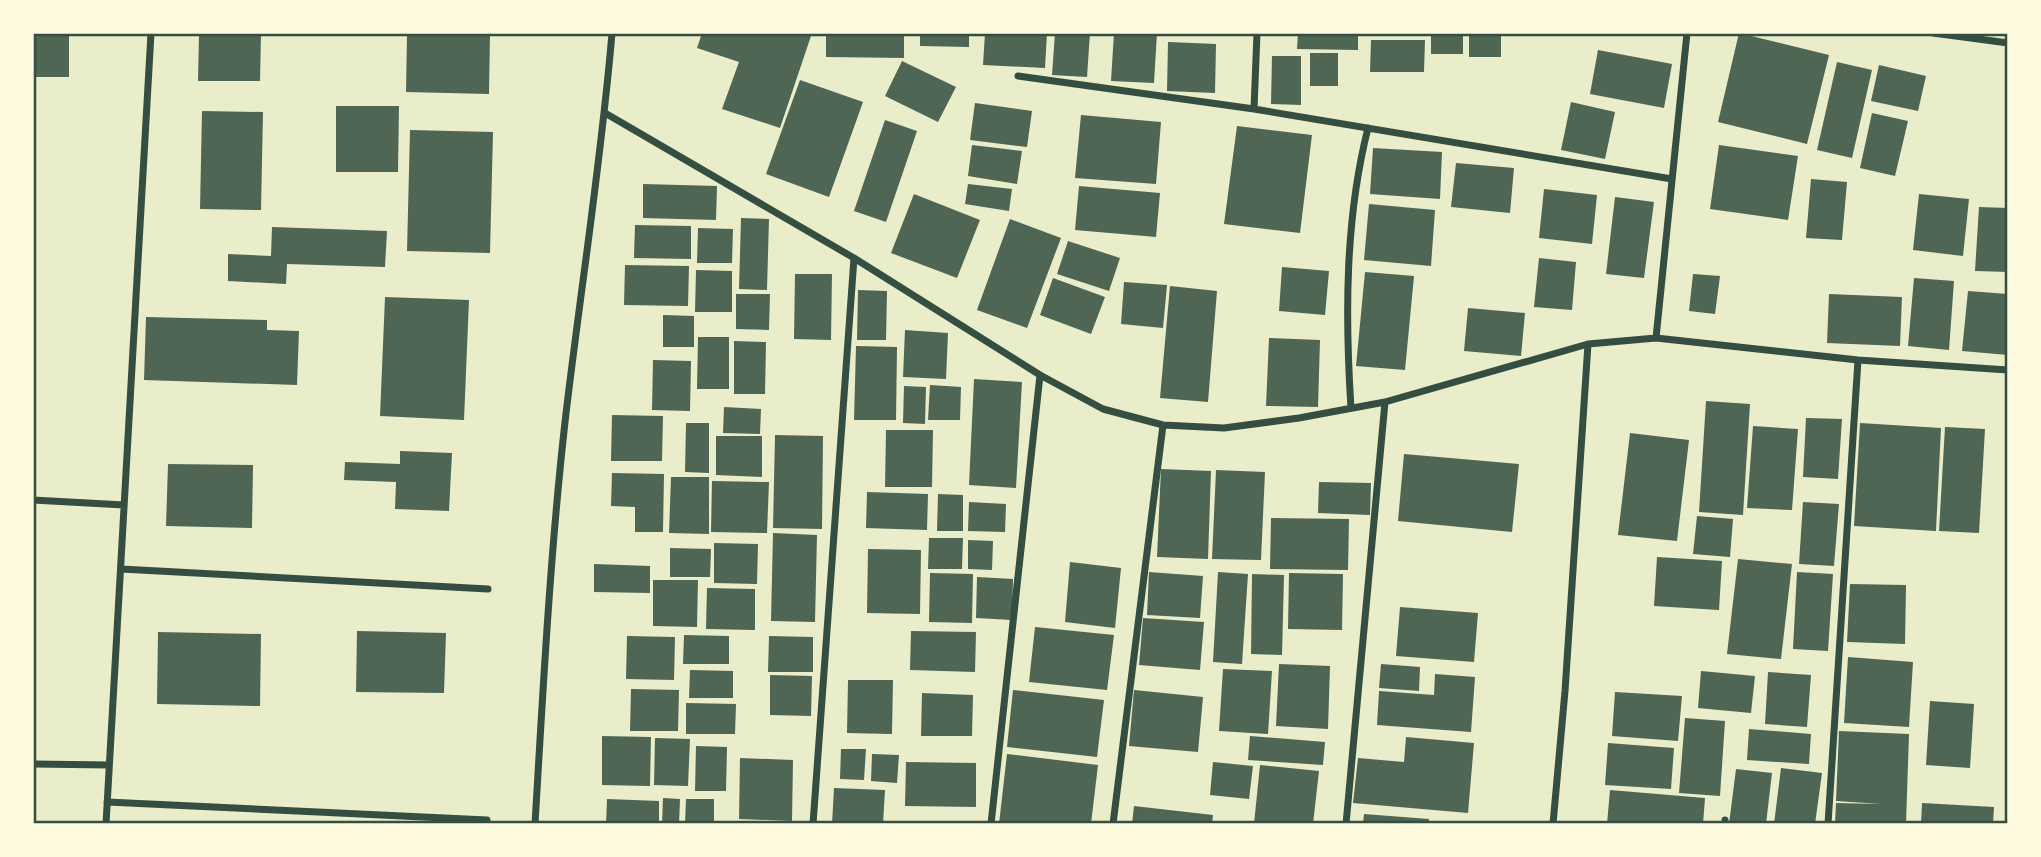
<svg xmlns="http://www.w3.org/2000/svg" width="2041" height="857" font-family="Raleway,sans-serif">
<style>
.building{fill:#4f6655}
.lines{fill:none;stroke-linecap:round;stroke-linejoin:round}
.minor{stroke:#344e41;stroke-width:7}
.neatline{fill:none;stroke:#344e41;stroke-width:2.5}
</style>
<rect width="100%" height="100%" fill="#e9edc9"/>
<!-- building -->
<path class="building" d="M33,33H69V77H33Z
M199,33H261L260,81H198Z
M407,33H490L489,94L406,92Z
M702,33H812L780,128L722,109L739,62L697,48Z
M826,33H904V58L826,57Z
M920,33H969V47L920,46Z
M985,33H1047L1045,68L983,65Z
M1055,33H1090L1087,77L1052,75Z
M1114,33H1157L1154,83L1111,81Z
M1298,33H1358V50L1297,49Z
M1431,33H1463V54H1431Z
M1469,33H1501V57H1469Z
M1739,33L1829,55L1807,144L1718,122Z
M1371,40H1425L1424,72H1370Z
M1168,42L1216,44L1215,93L1167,91Z
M1598,50L1672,64L1664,108L1590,94Z
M1310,53H1338V86H1310Z
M1272,56H1301V105L1271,104Z
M902,61L956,87L938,122L885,96Z
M1837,62L1872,70L1852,158L1817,150Z
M1879,65L1926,76L1918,111L1871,101Z
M800,80L863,102L829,197L766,174Z
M1571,102L1615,112L1605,159L1561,150Z
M975,103L1032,111L1027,147L970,140Z
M336,106H399L398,172H336Z
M202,111L263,112L261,210L200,209Z
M1872,113L1908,121L1895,176L1860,168Z
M1081,115L1161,122L1156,184L1075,178Z
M885,120L917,131L886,222L854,211Z
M1237,126L1312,135L1300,233L1224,224Z
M410,130L493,132L490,253L407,251Z
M972,145L1022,151L1017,184L968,176Z
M1719,145L1798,156L1788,220L1710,209Z
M1373,148L1442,152L1440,199L1370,194Z
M1456,163L1514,168L1510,213L1451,207Z
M1811,179L1847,182L1842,240L1806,238Z
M643,184L717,186L716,220L643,218Z
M968,184L1012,189L1009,211L965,204Z
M1079,186L1160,193L1156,237L1075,230Z
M1544,189L1597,195L1592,244L1539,238Z
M914,194L980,220L957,278L891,253Z
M1919,194L1969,199L1963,256L1913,250Z
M1615,197L1654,202L1644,278L1606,274Z
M1369,204L1435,210L1431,266L1364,260Z
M1979,207L2008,208V272L1975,271Z
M741,218L769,219L767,290L739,289Z
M1010,219L1061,238L1027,328L977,310Z
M635,225L691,226V259L634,258Z
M272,227L387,231L385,267L287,264L286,284L228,281V254L271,256Z
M698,228L733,229L732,263H697Z
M1068,241L1120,258L1109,291L1057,274Z
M1539,258L1576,262L1572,310L1534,307Z
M625,265L689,266L688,306L624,305Z
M1282,267L1329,271L1325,315L1279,311Z
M696,270L732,271V312H695Z
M1365,272L1414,276L1405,370L1356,366Z
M795,274H832L831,340L794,339Z
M1693,274L1720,276L1715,314L1689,311Z
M1053,278L1105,297L1091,334L1040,315Z
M1914,278L1954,281L1949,350L1908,346Z
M1124,282L1167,285L1163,328L1121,324Z
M1170,286L1217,291L1208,402L1160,398Z
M858,290L887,291L886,340H857Z
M1968,291L2008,294V355L1962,351Z
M736,294H770L769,330L736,329Z
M1829,294L1902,297L1900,346L1827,343Z
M385,297L469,300L464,420L380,416Z
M1468,308L1525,313L1521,356L1464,351Z
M663,315L694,316V347H663Z
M146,317L267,320V330L299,331L297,385L144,380Z
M905,330L948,333L946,379L903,377Z
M698,337H729V389H697Z
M1269,338L1320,340L1318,407L1266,406Z
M734,341L766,342L765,394H734Z
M856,346L897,347L896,420H854Z
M653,360L691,361L690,411L652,410Z
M974,379L1022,382L1016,488L969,485Z
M930,385L961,387L960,420H928Z
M904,386L926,387L925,424L903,423Z
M1706,401L1750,404L1743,515L1699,512Z
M724,407L761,409L760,434L723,433Z
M612,415L663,416L662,461H611Z
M1806,418L1842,419L1838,479L1803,477Z
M686,423H709V473L685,472Z
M1860,423L1941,428L1936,531L1854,526Z
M1753,426L1798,429L1792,510L1747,508Z
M1945,427L1985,429L1979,533L1939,531Z
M886,430H933L932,487H885Z
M1630,433L1689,440L1677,541L1618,535Z
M775,435L823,436L822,529L773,528Z
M716,436H762V477L716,475Z
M400,451L452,453L449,511L395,509L396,482L344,480L345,462L400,464Z
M1404,454L1519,464L1512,532L1398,521Z
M168,464L253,465L252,528L166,526Z
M1161,469L1211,471L1208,559L1157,557Z
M1216,470L1265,472L1261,560L1212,559Z
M612,473L664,474L663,532H635V507L611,506Z
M671,477H709V534L669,533Z
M712,481L769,482L767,533L711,532Z
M1319,482L1371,483L1370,515L1318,513Z
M867,492L928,494L927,530L866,528Z
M938,494L963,495V531H937Z
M969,502L1006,504L1005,532L968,531Z
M1803,502L1839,504L1834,566L1799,564Z
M1697,516L1733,519L1730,557L1693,554Z
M1271,518L1349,519L1348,570L1270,569Z
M773,533L817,535L815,622L771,621Z
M929,538H963L962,569H928Z
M968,540L993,541L992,570L968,569Z
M714,543L758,544L757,584L714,583Z
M670,548L711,549L710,577H670Z
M868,549L921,550L920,614L867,613Z
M1657,557L1722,561L1719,610L1654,606Z
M1738,559L1792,564L1781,659L1727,654Z
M1070,562L1121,568L1115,628L1065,622Z
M594,564L650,566V593L594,592Z
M1149,572L1203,576L1200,618L1147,615Z
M1218,572L1248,574L1242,664L1213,662Z
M1797,572L1833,574L1828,651L1793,649Z
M930,573L973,574L972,623L929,622Z
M1289,573L1343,574L1342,630L1288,629Z
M1252,574L1284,575L1282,655L1251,654Z
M977,577L1013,579L1012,620L976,618Z
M653,580H698L697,627L653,626Z
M1850,584L1906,585L1905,644L1847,642Z
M707,588L755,589V630L706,629Z
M1400,607L1478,613L1474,662L1396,656Z
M1143,618L1204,622L1200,670L1139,665Z
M1035,627L1114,635L1107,690L1029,682Z
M357,631L446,633L444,693L356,692Z
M911,631L976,632L975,672L910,670Z
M158,632L261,634L260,706L157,704Z
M684,635L729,636V664H683Z
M627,636L675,637L674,680L626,679Z
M769,636L813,637V672H768Z
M1848,657L1913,662L1909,727L1844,723Z
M1279,664L1330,666L1328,729L1276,726Z
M1381,664L1420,667L1419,691L1379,688Z
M1223,669L1272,671L1268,734L1219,731Z
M690,670L733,671V698H689Z
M1701,671L1755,676L1751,713L1698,708Z
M1768,672L1811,675L1807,727L1765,724Z
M1435,674L1475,677L1471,732L1377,725L1379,691L1434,695Z
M770,675L812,676L811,716L770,715Z
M848,680H893L892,734L847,733Z
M631,689L679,690L678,731H630Z
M1013,690L1104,700L1097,757L1007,747Z
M1134,690L1203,697L1198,752L1129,746Z
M1615,692L1682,696L1678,741L1612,736Z
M922,693L973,695L972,736H921Z
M1930,701L1974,704L1970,768L1926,765Z
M686,703L736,704L735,734H686Z
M1685,718L1725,721L1720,796L1679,793Z
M1749,729L1811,734L1809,764L1747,760Z
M1839,731L1909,734L1906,824H1835L1836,803L1881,804L1836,801Z
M602,736L651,737L650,786L602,785Z
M1250,736L1325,742L1323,765L1248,760Z
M1406,737L1474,743L1468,813L1353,803L1358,758L1404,762Z
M655,738L690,739L688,786L654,785Z
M1608,743L1674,748L1671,789L1605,785Z
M696,746L727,747L726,791H695Z
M841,749H866L864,780L840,779Z
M872,754L899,755L897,783L871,781Z
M1007,754L1098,765L1091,824H999Z
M740,758L793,760L792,821L739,819Z
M906,762L976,763V807L905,806Z
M1213,762L1253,766L1249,799L1210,795Z
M1260,765L1319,771L1313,824H1254Z
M1781,768L1822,773L1815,824H1774Z
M1736,769L1772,773L1766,824H1729Z
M834,788L885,790L883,824H832Z
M1610,790L1705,798L1703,824H1607Z
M663,798L680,799L679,824H662Z
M607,799L659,801V824H606Z
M686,799H714V824H685Z
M1922,803L1994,807L1993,824H1921Z
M1134,806L1213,815L1212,824H1132Z
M1364,814L1429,819V824H1363Z"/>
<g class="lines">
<!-- minor -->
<path class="minor" d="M1933,33L2008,43
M1018,76L1254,109L1672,179
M1254,109L1257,33
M605,113L854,258L1040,375L1103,409L1163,425L1224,428L1299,418L1385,402L1588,344L1656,338L1858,360L2008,370
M1656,338L1687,33
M1351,408C1345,315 1345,219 1368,128
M33,500L124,505
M121,569L488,589
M33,764L109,765
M107,802L487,820
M106,824L151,33
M535,824C543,690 550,556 565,422C580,293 601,164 612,33
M813,824L854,258
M991,824L1040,375
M1113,824L1163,425
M1346,824L1385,402
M1553,824L1565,691L1588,344
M1725,824V820
M1828,824L1858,360"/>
</g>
<!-- border -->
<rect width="2041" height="857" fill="none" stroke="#fefae0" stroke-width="70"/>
<rect x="35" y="35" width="1971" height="787" class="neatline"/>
</svg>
